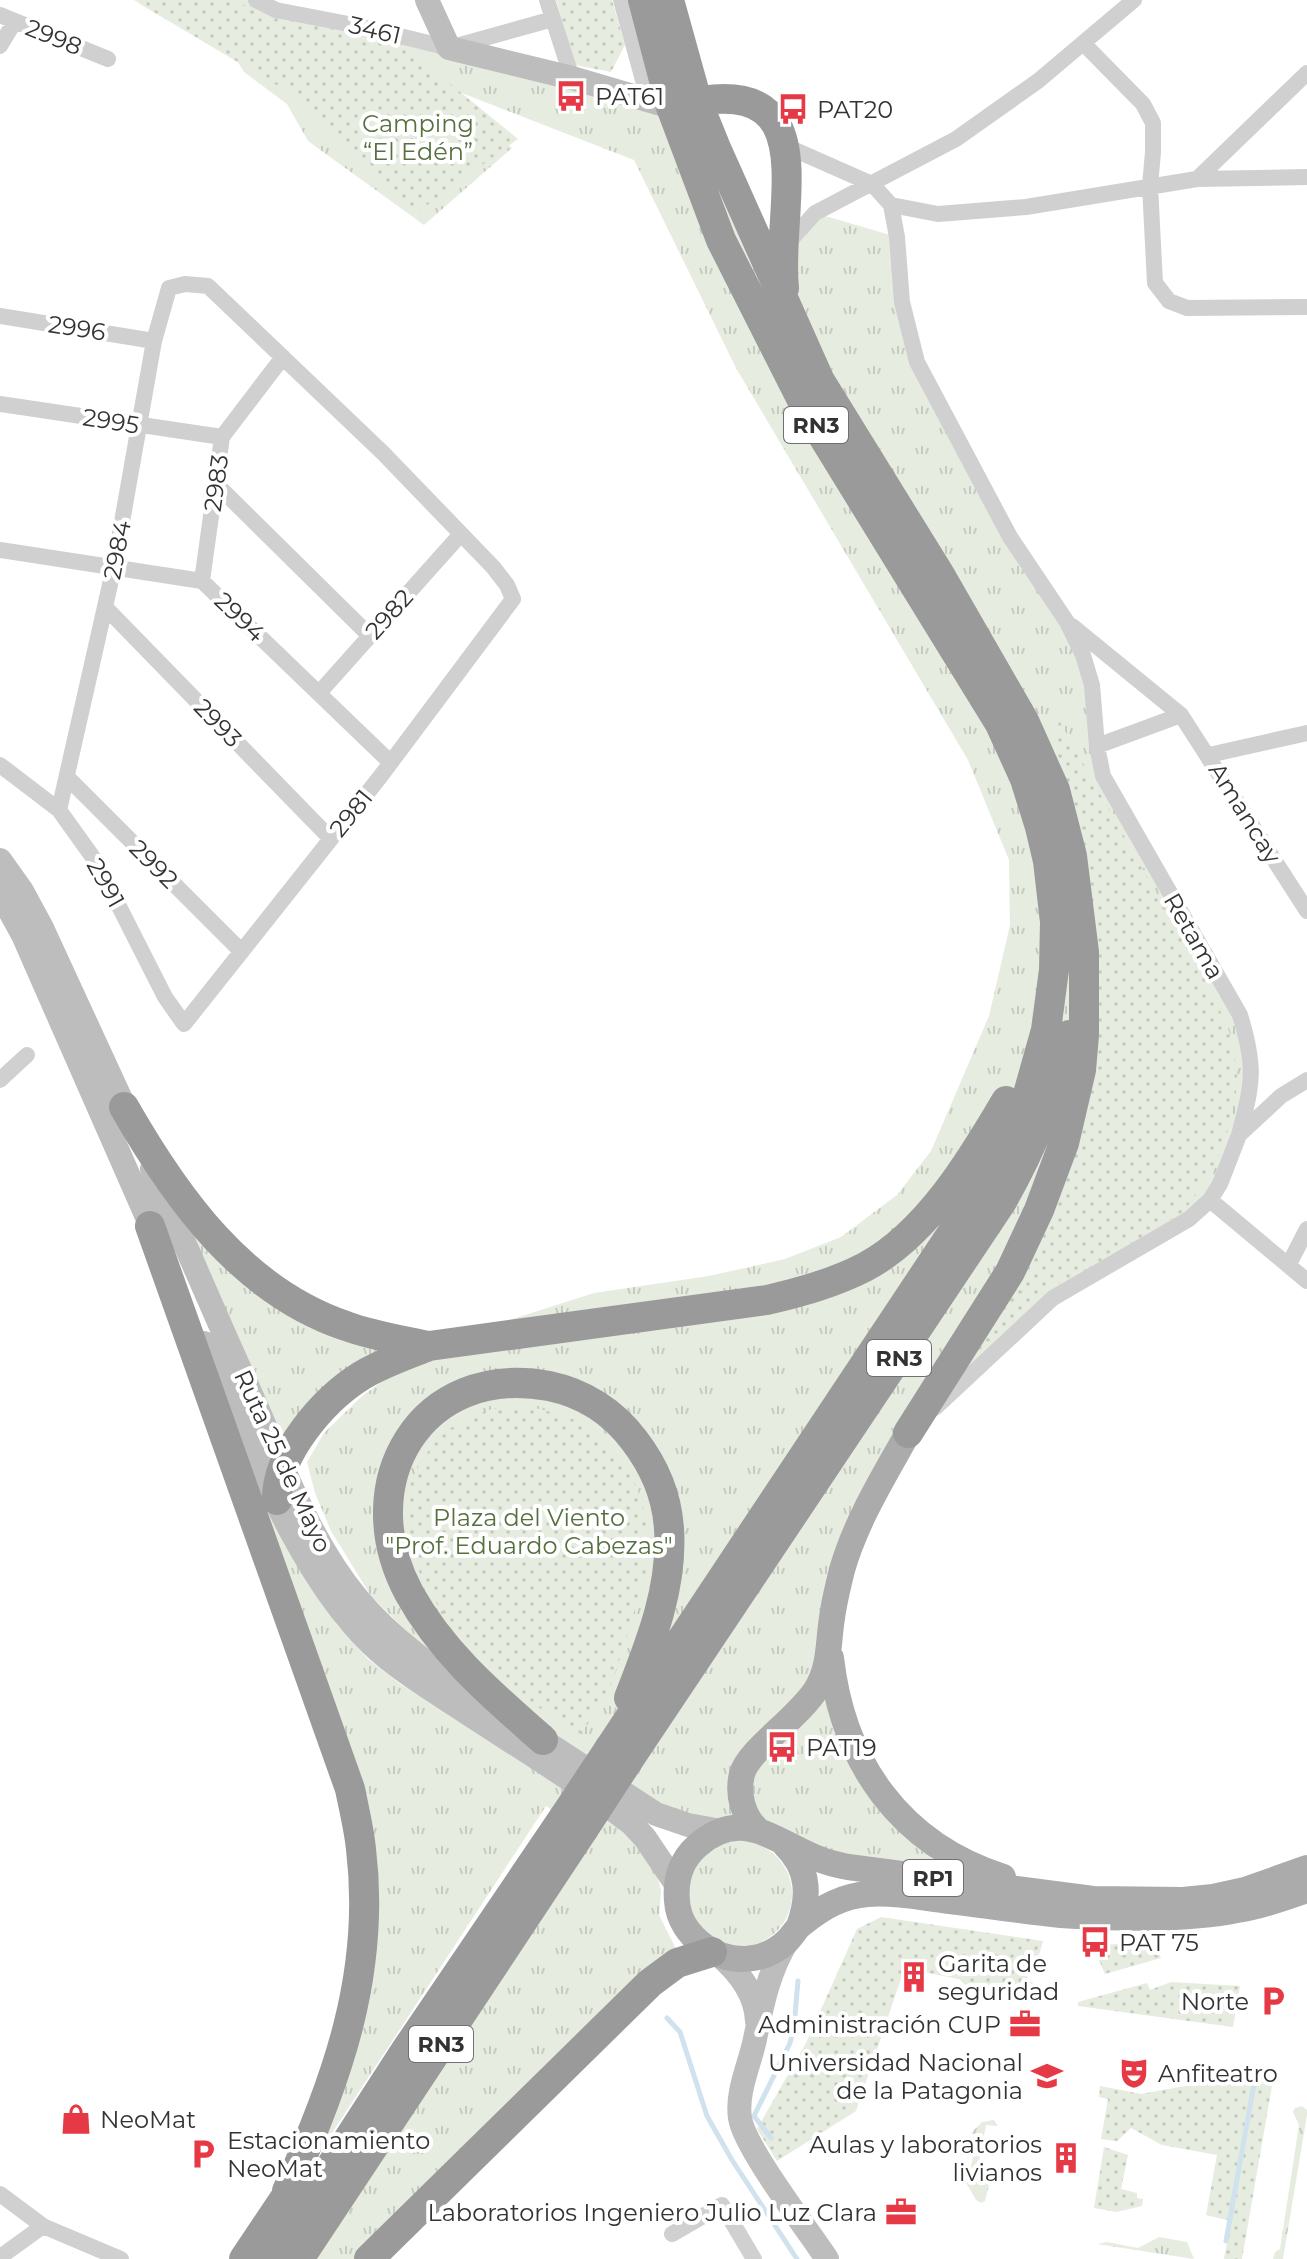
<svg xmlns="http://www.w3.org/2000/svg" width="1307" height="2259" font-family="Montserrat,sans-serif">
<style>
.grass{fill:url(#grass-tufts)}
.park{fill:url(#park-dots)}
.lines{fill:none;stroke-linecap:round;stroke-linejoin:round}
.stream{stroke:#cfe2ee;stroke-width:5}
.street{stroke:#d0d0d0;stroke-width:16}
.secondary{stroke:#bdbdbd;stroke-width:24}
.primary{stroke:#ababab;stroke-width:26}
.highway{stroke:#9a9a9a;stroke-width:30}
.highway-bridge{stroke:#9a9a9a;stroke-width:30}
.labels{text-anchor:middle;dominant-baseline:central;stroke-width:8;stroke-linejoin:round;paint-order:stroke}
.shield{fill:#fff;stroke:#707070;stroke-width:2}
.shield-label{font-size:22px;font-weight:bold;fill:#333}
.street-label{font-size:24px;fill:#333;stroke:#fff}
.poi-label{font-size:24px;fill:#333;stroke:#fff;text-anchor:start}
.park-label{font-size:24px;fill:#56703f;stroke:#fff}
</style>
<defs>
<pattern id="grass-tufts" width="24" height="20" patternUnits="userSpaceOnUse" patternTransform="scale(2)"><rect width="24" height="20" fill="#e6ecdf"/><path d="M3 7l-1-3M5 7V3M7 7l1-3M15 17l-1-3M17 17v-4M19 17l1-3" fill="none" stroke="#c6cbc0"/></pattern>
<pattern id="park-dots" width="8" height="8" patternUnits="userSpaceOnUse" patternTransform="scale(2)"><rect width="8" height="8" fill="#e6ecdf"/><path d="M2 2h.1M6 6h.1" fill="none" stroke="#c6cbc0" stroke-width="1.8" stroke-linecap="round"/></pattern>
</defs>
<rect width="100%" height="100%" fill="#fff"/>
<!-- grass -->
<path class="grass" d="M134,0H256L649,102L716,148L782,251L815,213L897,237L909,334L1083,655L1099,764L1240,1015L1251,1084L1210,1200L1053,1298L880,1469L824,1660L766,1732L737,1822L712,1820L662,1807L436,1660L371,1596L331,1531L315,1493L307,1462L324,1433L360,1398L429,1346L594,1293L709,1276L785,1259L841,1237L897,1195L931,1151L989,1016L1010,925L1009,860L968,760L736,368L634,160L454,90L445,91L512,148L424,225L308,141L287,104L244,72L236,59Z
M173,1205L201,1234L397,1348L286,1442Z
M200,1350L294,1559L337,1625L367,1658L400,1684L547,1773L614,1817L657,1873L661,1891L659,1915L678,1953L361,2259H317L592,1837L546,1806L315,2159L366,1858Z
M830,1677L850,1756L987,1878L845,1858L756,1817L750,1768Z
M686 1894a53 53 0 1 1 106 0a53 53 0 1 1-106 0Z
M1302,2106L1307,2110V2115L1283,2259H1273L1275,2252L1280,2249L1299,2125L1293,2112L1295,2108Z
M994,2120L998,2126L986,2125L976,2178L990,2181L985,2201L981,2203L976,2200L961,2174L963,2171L970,2172L977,2135L971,2133L982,2122Z
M1159,2237L1187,2242L1194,2259L1097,2244L1107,2242L1138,2248Z"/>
<!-- park -->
<path class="park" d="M143,0H222L395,39L518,139L412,216L288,92L140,4Z
M556,0H612L625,45L611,72L575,65Z
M1055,713L1212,992L1232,1038L1238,1083L1226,1138L1211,1174L1184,1211L1138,1241L1037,1295L956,1373L1082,1124L1100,1011L1081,849L1056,758Z
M516,1405C537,1408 556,1412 575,1420C625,1442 650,1501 648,1552C647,1574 639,1598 632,1618C625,1643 617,1670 607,1694C601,1708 589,1722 580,1735C561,1721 539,1709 520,1694C459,1645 370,1543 421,1462C446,1423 472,1411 516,1405Z
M881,1917L1043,1941L1039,1955L1026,1962L1024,1973L1034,1984L1002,1995L966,1991L965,1985L959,1979L908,1969L902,1976L856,2111L777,2161L757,2129L806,2043L857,1929Z
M1153,1941L1161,1958L1105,1974L1093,1946Z
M1171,1982L1240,1986L1233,2027L1078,2006V2002L1147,1983L1150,1990Z
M1245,2075L1273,2080L1242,2259H1224L1231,2221L1206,2215L1217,2155L1162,2145L1131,2128L1117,2141L1101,2139L1108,2099L1099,2097L1100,2086L1141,2094Z
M1104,2147L1128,2155L1121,2189L1137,2193V2198L1143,2199L1142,2206L1116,2212L1094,2208Z"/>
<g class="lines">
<!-- stream -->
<path class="stream" d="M667,2018L680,2032L707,2116L732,2160L797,2259
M771,2138L754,2116L790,2043L794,2026L798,1981
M1226,2241L1254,2084"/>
<!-- street -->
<path class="street" d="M256,0L276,10L359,26L449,48L553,19
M547,0L572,78
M621,0L649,102
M0,15L108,59
M1084,44L1143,104L1153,123V152L1150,186L1155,283L1169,301L1187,308L1307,307
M0,46L15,21
M786,146L872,184L891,205L938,214L1026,207L1197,179L1307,177
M1197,179L1307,73
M891,205L897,237L902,302L917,362L1010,537L1067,622L1083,655L1092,685L1097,746L1103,776L1240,1015C1256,1067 1253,1083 1239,1135
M787,244L815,213L956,139L1038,81L1134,0
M0,316L154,341
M0,404L222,437
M216,484L370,636
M0,550L202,581L390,762
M202,581L222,437L283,357
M105,607L330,838
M1072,626L1181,715L1307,911
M319,693L460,535
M1097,746L1181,715
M1209,755L1307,733
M0,765L59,810L97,863L165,997L184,1024L380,777L513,599L507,585L493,567L383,453L208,286L185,284L169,288L154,341L114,567L59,810
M67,777L240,950
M0,1080L27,1055
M1210,1200L1307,1281
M1289,1264L1307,1229
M935,1408L1053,1298L1189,1219L1210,1200L1220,1184L1239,1135L1281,1096L1307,1080
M0,2194L43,2226L121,2259
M672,2234L722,2205L754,2259
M0,2257L43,2226"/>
<!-- secondary -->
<path class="secondary" d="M427,0L449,48L572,78L671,107
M0,860L22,891L42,928L131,1121
M0,893L23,935L157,1240
M152,1169C187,1250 222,1330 258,1410C286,1474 312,1544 357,1598C394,1643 441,1673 489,1705
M204,1343C249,1439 295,1570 371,1644C396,1668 426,1686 455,1705C514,1744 576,1781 632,1824L645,1838L676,1884
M530,1732L656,1814L688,1825L721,1831
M788,1940C769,1970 762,2005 755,2039C750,2064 736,2092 740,2118C744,2147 808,2230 827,2259
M719,1955C739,1972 756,1995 757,2021"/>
<!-- primary -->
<path class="primary" d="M831,1658C843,1763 900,1844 1003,1877
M758,1830C743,1817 737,1794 742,1774C748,1750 800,1717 817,1688C830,1666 828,1643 832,1618C834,1602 838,1586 842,1570C856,1521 883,1478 908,1433
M785,1845C809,1868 810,1896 799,1926
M1307,1868L1245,1890L1213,1897L1183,1900L1093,1899L848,1867C838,1865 828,1863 819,1859C775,1842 742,1806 697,1846C681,1860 675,1880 677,1901C678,1919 689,1935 704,1946C729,1965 764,1963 787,1941C793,1935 796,1928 803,1923C823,1907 842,1896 868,1894C890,1892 913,1896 935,1899C977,1904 1019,1911 1061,1915C1111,1919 1188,1920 1237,1910C1261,1906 1284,1898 1307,1890"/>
<!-- highway -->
<path class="highway" d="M669,0L697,101L716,148L820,381L940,575L1024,721L1055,790L1072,856L1084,952V1035L1081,1070L1064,1143L1039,1210L1010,1272L908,1433
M680,105C830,68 775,205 784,288
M124,1107C176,1198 242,1291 346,1326C373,1336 401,1340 429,1346
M150,1226L350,1789C354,1809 359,1829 361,1849C376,1973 337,2081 287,2191
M277,1500C276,1454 323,1400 361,1376C382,1363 406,1355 429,1346L767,1300C801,1292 834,1283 865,1267C927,1234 972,1159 1006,1101
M543,1740C492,1695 442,1653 409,1593C350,1483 421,1362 549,1386C583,1393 613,1412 634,1440C654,1466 667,1495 669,1529C673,1588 650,1644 629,1698
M609,1749L976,1197L1015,1126L1028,1094L1046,1030L1054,970L1055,922L1048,861L1040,827L1025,779L1000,724L808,412L721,240L671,107L643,0
M628,1761L1001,1203C1032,1149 1054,1096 1069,1035
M244,2259L299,2177
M271,2259L406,2050L564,1817
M299,2259L583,1830
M369,2259L650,1983L677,1963L712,1952"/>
<!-- highway-bridge -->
<path class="highway-bridge" d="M564,1817L609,1749
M583,1830L628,1761"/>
</g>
<!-- icons -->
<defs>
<symbol id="bus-bare" viewBox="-9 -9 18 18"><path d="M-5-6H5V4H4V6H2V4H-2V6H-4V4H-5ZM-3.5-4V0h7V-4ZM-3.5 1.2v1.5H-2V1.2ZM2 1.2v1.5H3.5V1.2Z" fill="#e63946" stroke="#fff" stroke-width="2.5" paint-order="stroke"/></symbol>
<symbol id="building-bare" viewBox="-9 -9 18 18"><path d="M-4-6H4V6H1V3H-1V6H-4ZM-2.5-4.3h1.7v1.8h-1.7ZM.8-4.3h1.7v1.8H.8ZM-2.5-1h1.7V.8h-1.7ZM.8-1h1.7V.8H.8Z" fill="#e63946" stroke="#fff" stroke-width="2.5" paint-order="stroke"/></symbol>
<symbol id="parking-bare" viewBox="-9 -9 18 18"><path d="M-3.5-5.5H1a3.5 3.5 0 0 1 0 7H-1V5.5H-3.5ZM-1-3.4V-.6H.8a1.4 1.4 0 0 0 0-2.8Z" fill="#e63946" stroke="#fff" stroke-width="2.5" paint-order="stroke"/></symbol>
<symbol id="office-bare" viewBox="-9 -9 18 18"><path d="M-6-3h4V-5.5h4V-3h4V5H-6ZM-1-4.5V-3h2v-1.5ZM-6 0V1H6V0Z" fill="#e63946" stroke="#fff" stroke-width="2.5" paint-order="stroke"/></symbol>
<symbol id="theatre-bare" viewBox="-9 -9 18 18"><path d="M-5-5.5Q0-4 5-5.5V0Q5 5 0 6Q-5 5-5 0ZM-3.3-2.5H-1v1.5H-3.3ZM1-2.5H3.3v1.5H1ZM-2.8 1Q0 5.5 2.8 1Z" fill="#e63946" stroke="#fff" stroke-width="2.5" paint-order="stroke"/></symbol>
<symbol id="university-bare" viewBox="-9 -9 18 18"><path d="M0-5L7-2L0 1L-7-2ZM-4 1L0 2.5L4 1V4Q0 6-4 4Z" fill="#e63946" stroke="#fff" stroke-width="2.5" paint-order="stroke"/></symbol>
<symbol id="shop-bare" viewBox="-9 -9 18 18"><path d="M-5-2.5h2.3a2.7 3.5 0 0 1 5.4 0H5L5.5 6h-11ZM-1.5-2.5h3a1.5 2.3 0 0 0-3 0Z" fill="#e63946" stroke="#fff" stroke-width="2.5" paint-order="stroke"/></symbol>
</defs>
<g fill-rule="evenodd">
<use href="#bus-bare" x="549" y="74" width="44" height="44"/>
<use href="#bus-bare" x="771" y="87" width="44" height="44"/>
<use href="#bus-bare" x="760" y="1725" width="44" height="44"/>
<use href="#bus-bare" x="1073" y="1920" width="44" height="44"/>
<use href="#building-bare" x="892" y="1955" width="44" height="44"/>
<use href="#parking-bare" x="1251" y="1979" width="44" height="44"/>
<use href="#office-bare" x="1003" y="2002" width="44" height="44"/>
<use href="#theatre-bare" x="1112" y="2051" width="44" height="44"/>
<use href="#university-bare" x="1025" y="2054" width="44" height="44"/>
<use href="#shop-bare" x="54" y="2097" width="44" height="44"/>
<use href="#parking-bare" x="181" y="2132" width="44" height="44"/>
<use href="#building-bare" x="1044" y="2136" width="44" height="44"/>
<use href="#office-bare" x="879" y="2190" width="44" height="44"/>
</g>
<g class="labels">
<!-- shield labels -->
<g class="shield">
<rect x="784" y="407" width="64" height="36" rx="6"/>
<rect x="867" y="1340" width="64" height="36" rx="6"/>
<rect x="903" y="1860" width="60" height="36" rx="6"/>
<rect x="409" y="2026" width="64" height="36" rx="6"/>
</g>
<g class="shield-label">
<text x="816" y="425">RN3</text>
<text x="899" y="1358">RN3</text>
<text x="933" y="1878">RP1</text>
<text x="441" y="2044">RN3</text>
</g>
<!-- street labels -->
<g class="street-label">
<text transform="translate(375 30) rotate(13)">3461</text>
<text transform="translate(54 37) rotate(22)">2998</text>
<text transform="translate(77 328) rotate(9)">2996</text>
<text transform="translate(111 421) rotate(9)">2995</text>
<text transform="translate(216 483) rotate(-82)">2983</text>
<text transform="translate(117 550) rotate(-79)">2984</text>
<text transform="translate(389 614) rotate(-48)">2982</text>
<text transform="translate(240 617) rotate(44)">2994</text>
<text transform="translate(218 723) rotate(46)">2993</text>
<text transform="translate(351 813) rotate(-51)">2981</text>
<text transform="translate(1245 813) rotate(58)">Amancay</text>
<text transform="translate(154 864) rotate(45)">2992</text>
<text transform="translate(106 883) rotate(61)">2991</text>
<text transform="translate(1194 936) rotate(60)">Retama</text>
<text transform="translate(283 1461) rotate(65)">Ruta 25 de Mayo</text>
</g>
<!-- poi labels -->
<g class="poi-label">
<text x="595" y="96">PAT61</text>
<text x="817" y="109">PAT20</text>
<text x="806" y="1747">PAT19</text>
<text x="1119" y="1942">PAT 75</text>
<text x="938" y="1963">Garita de<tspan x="938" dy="28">seguridad</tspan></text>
<text x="1249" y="2001" text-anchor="end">Norte</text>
<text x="1001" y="2024" text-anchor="end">Administración CUP</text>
<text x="1023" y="2062" text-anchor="end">Universidad Nacional<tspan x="1023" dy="28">de la Patagonia</tspan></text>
<text x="1158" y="2073">Anfiteatro</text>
<text x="100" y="2119">NeoMat</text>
<text x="227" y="2140">Estacionamiento<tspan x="227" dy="28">NeoMat</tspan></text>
<text x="1042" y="2144" text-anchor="end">Aulas y laboratorios<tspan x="1042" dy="28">livianos</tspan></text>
<text x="877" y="2212" text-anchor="end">Laboratorios Ingeniero Julio Luz Clara</text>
</g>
<!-- park labels -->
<g class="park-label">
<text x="418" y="123">Camping<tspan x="418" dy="28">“El Edén”</tspan></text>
<text x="529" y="1517">Plaza del Viento<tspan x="529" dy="28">"Prof. Eduardo Cabezas"</tspan></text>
</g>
</g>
</svg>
